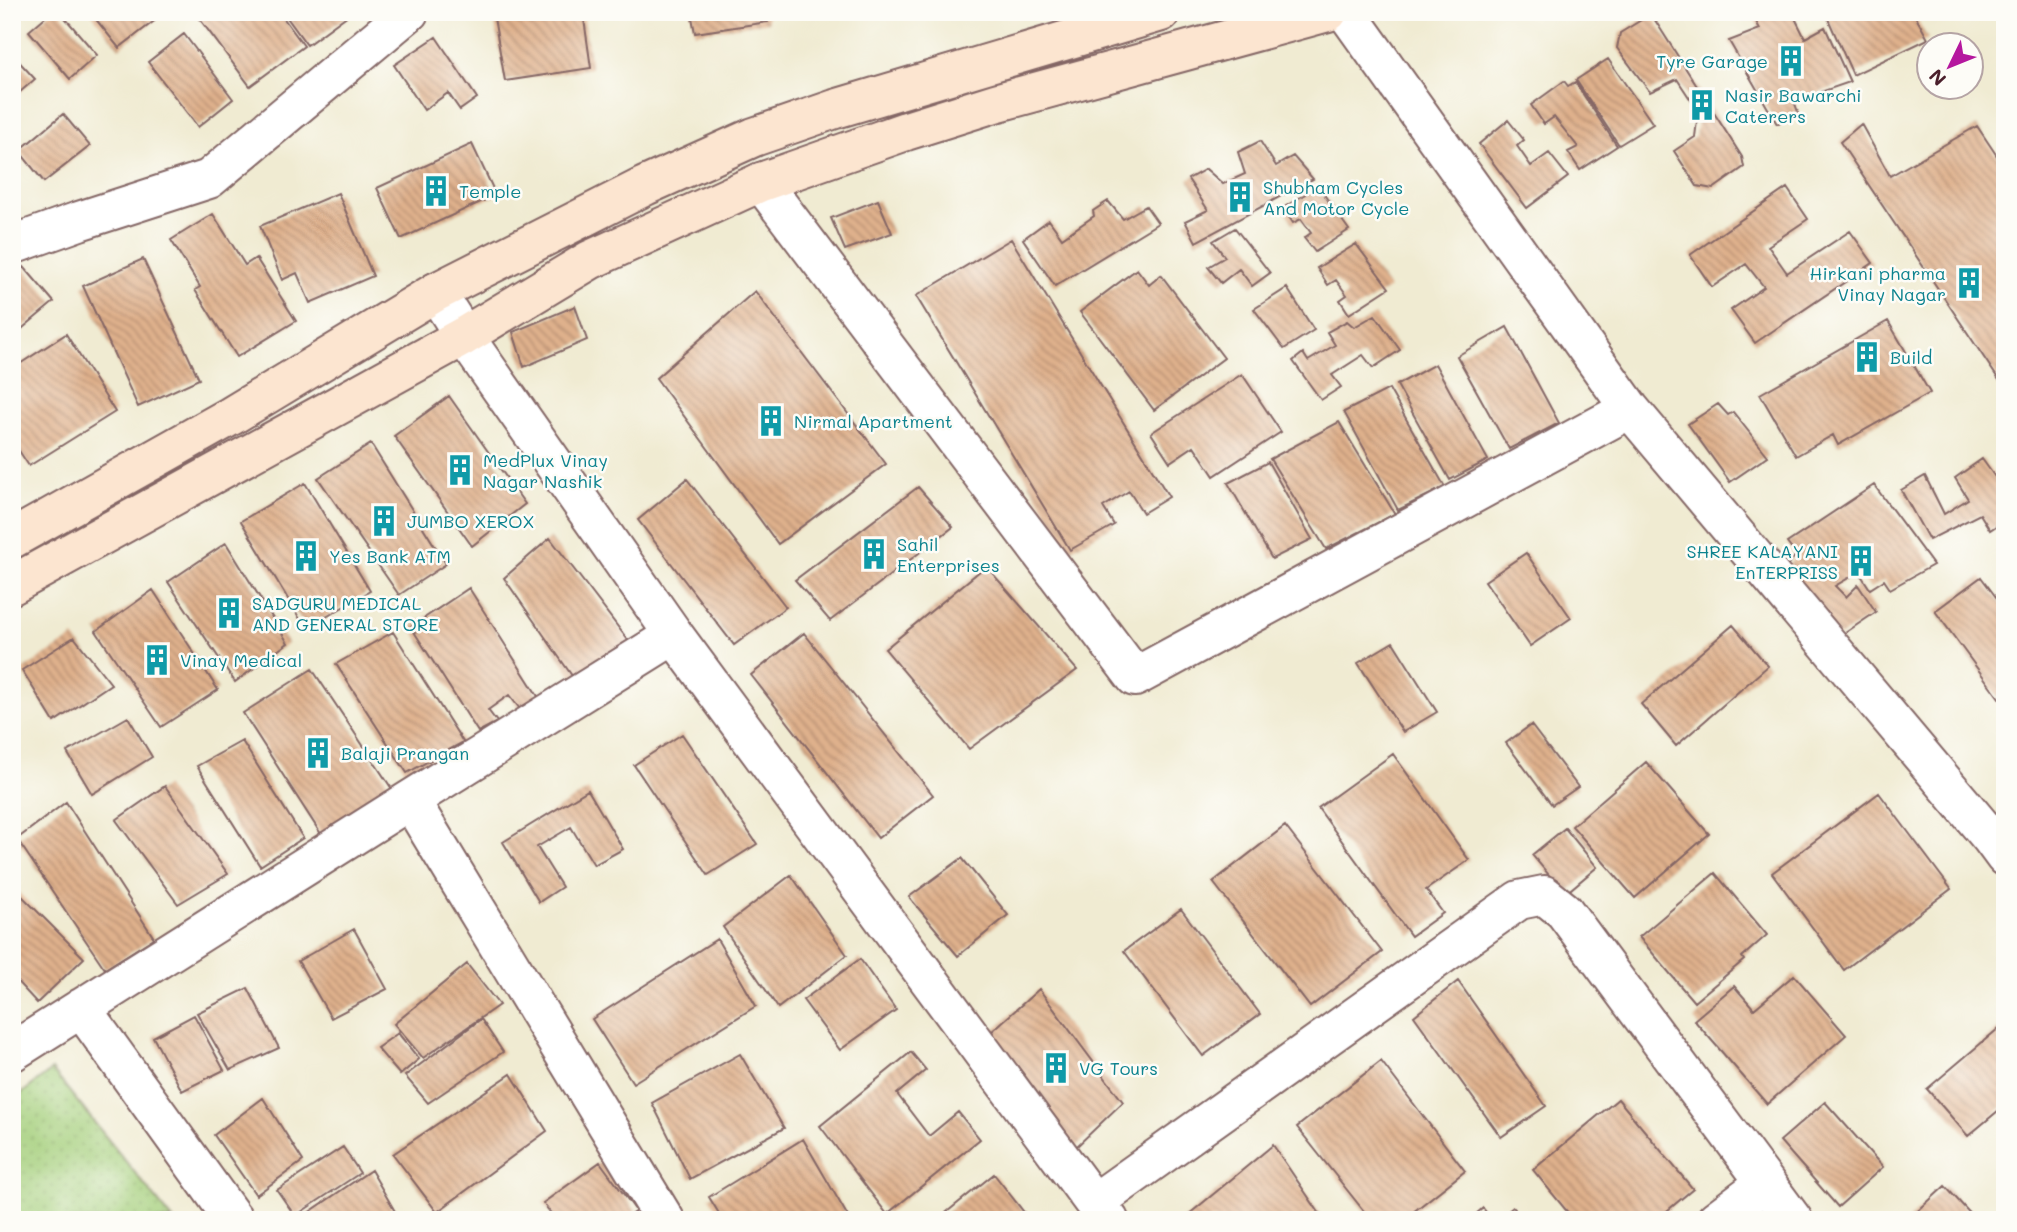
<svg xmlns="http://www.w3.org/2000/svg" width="2017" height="1232" font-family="Mali,sans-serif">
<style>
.park{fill:url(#park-dots);stroke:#777753;stroke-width:2}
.building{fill:url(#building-back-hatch)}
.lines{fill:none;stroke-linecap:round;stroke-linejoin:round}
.minor-casing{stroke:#846665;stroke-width:42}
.secondary-casing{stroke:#846665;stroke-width:42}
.minor{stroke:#fff;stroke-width:38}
.secondary{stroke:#fce5d0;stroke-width:38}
.labels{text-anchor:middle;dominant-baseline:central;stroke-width:5;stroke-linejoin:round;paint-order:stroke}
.culture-label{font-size:18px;fill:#0d838f;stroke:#fdfcf7;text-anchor:start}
</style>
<defs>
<pattern id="park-dots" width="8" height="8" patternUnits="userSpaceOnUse" patternTransform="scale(1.75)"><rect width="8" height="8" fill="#a4cf7b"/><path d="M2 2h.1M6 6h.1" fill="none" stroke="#8fb16a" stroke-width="1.8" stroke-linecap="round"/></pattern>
<pattern id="building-back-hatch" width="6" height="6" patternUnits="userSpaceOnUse" patternTransform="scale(1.75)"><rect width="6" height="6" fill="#dfb18c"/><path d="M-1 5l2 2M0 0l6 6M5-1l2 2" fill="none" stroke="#b78f73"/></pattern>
</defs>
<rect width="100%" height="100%" fill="#fdfcf7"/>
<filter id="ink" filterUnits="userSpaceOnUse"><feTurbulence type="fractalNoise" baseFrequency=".0143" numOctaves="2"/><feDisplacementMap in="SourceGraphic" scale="14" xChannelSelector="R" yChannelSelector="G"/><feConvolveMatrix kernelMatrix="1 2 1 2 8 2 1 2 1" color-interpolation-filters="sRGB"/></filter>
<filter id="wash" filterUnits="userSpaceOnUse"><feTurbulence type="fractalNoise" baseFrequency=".00686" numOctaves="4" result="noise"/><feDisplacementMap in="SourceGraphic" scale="28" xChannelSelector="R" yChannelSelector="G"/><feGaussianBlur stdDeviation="1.57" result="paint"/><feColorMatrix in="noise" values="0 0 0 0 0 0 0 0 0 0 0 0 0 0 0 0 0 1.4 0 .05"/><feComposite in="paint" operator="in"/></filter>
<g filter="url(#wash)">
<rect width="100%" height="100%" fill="#f0ebd2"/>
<!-- park -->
<path class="park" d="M52,1070L173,1220H12V1101Z"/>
<g id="blocks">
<!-- building -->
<path class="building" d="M12,12H25L12,25Z
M51,12H60L97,55L70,79L29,31Z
M90,12H166L119,48Z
M198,12H279L304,46L250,86L196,14Z
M283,12H352L307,45Z
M493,12H583L591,68L505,81Z
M691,12H767L768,22L695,33Z
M1751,12H1792L1805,38L1825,27L1850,82L1794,101L1798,112L1777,124L1729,41L1760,29Z
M1825,12H1913L1928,39L1853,75Z
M1651,14L1742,157L1744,167L1713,189L1697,186L1674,151L1695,137L1697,121L1702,117L1677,79L1650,92L1617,48L1620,33Z
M184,34L233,99L198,127L148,62Z
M436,37L477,98L460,110L448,93L424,110L394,65Z
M12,54L35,79L12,99Z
M1608,59L1653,124L1619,145L1576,80Z
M1564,81L1568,86L1575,82L1617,146L1580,170L1568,152L1578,147L1554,117L1544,124L1531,105Z
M63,114L90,146L44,182L19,151Z
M1508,120L1524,140L1517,146L1531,166L1549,153L1568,177L1527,208L1479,144Z
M1861,124L1890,176L1977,126L2005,168V389L1840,142Z
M1260,141L1276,166L1293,156L1313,179L1196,242L1185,221L1208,210L1188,179L1206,169L1223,184L1245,174L1238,152Z
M472,144L496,195L401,239L377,188Z
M1318,186L1349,230L1315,252L1304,238L1311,233L1301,219L1293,223L1283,208Z
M1787,188L1808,219L1768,246L1787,273L1850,231L1873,263L1755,343L1731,310L1764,287L1746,264L1712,287L1690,255Z
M338,193L373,276L310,303L297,273L282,280L260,226Z
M878,200L892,233L845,250L831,218Z
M1108,201L1123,219L1146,206L1158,223L1055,286L1023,239L1049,220L1062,238L1094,216L1093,211Z
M213,214L245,265L256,258L296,321L237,357L195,290L200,287L171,240Z
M1235,228L1270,273L1252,286L1239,269L1221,283L1208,267L1225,257L1213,241Z
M1011,239L1169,497L1143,513L1129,491L1103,507L1114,525L1070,550L916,296Z
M1356,244L1389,288L1349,314L1340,300L1347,295L1336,280L1328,285L1317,268Z
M143,259L199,379L138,407L83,286Z
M24,267L54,302L12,337V277Z
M1137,269L1149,285L1161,275L1224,358L1154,410L1080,312Z
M1287,288L1314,330L1284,349L1254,309Z
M755,291L886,464L778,544L656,378Z
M575,306L587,340L524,367L513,332Z
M1375,315L1400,350L1373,368L1363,355L1332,375L1341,387L1321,400L1293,361L1303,353L1308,361L1335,345L1327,332L1347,321L1354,327Z
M1888,321L1930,393L1838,445L1833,435L1796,456L1760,394Z
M1507,327L1559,423L1509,449L1457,356Z
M66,334L115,412L29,466L12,440V369Z
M1435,364L1488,460L1450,480L1397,385Z
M1242,374L1281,432L1214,476L1194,446L1170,462L1151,433Z
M1389,389L1445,487L1398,510L1344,412Z
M449,396L525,504L472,546L394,436Z
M1718,404L1728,415L1733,412L1768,456L1730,482L1688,424Z
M1339,422L1395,514L1326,549L1270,459Z
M371,444L446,564L399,595L318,478Z
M1982,459L2005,491V520L1990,530L1980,514L1929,540L1901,490L1925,476L1944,514L1968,499L1955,478Z
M1268,462L1312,539L1272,559L1228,483Z
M687,479L786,607L734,645L638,520Z
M305,483L370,591L306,629L241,521Z
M1874,485L1933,565L1890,589L1884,580L1870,589L1859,572L1835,586L1846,597L1858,585L1876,612L1839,637L1780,575L1796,555L1787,543Z
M918,487L953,527L830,621L795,580Z
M550,538L634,648L577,683L504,578Z
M226,543L288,643L235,682L168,582Z
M1526,553L1571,618L1530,646L1485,581Z
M986,566L1077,670L969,749L885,649Z
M1981,577L2005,609V700L2002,702L1935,611Z
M469,588L539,698L520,709L509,695L488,710L497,722L478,732L411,627Z
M153,590L218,690L161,727L96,631Z
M1733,625L1768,666L1676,746L1641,704Z
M393,632L463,742L407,773L336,664Z
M804,633L933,795L878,838L751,675Z
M74,637L111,684L54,722L22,670Z
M1393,642L1437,712L1403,732L1358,663Z
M312,669L394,792L323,837L243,713Z
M128,717L152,757L92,794L67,752Z
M1531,725L1578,787L1552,805L1506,743Z
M682,734L757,844L708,875L634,765Z
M242,741L303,838L260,866L197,766Z
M1393,754L1469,860L1426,890L1443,913L1411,936L1318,808Z
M1646,762L1709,834L1635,898L1572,826Z
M165,786L228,874L178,904L116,820Z
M588,790L623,849L594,865L571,827L537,847L562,887L539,902L503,842Z
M1879,793L1951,889L1844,970L1772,873Z
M66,802L154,938L105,969L17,839Z
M1285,826L1382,952L1310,1007L1213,882Z
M1565,828L1597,867L1565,894L1532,855Z
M962,858L1008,915L958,956L909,897Z
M1715,873L1767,935L1742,957L1744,960L1694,1002L1639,937Z
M791,875L847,955L778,1008L723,927Z
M12,886L84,958L37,1003L12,976Z
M1181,909L1260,1014L1203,1056L1124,951Z
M354,929L387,989L331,1018L298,961Z
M717,939L756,1006L633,1083L592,1019Z
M860,959L896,1010L840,1050L803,1000Z
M467,964L499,1005L423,1058L394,1024Z
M1794,975L1846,1035L1767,1104L1694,1020L1734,986L1754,1009Z
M1458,981L1546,1106L1501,1137L1414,1016Z
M248,988L279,1048L230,1070L197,1013Z
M1039,989L1123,1102L1074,1149L989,1034Z
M194,1015L224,1070L182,1091L153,1037Z
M481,1019L503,1052L428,1103L405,1076Z
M2005,1023V1105L1968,1136L1927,1089Z
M398,1033L419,1059L400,1075L377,1048Z
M911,1052L926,1070L897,1094L929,1136L958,1112L980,1139L887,1214L820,1126Z
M740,1054L784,1128L690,1179L652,1103Z
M1381,1061L1465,1171L1403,1220H1371L1297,1127Z
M511,1074L547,1131L437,1212L393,1154Z
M263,1098L303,1161L256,1195L214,1135Z
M1618,1099L1693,1189L1656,1220H1574L1533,1170Z
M1825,1102L1883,1167L1838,1207L1780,1141Z
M803,1139L850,1220H723L709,1197Z
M1273,1145L1324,1220H1182Z
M343,1147L360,1173L295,1216L277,1190Z
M600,1162L636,1211L623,1220H556L543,1203Z
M371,1170L400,1220H298Z
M994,1174L1030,1220H937Z
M1945,1186L1976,1220H1908Z
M1513,1207L1525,1220H1497Z
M1483,1208L1492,1220H1469Z"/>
</g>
</g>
<g filter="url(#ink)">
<use href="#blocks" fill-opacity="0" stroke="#846665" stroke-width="2"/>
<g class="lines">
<defs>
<path id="minor" d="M761,182L1135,677L1630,409L1346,12
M12,245L79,221L209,179L409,12
M436,292L464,336L674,635L1094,1203L1109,1220
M1630,409L1991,838L2005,857
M410,800L665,1220
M81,1008L234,1220
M12,1052L410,800L674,635
M1094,1203L1519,900L1544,895L1564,911L1793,1220
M1716,1220L1765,1183"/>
<path id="secondary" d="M12,539L231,416L436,292L645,186L754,137L835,109L1161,12
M12,585L464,336L590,260L761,182L906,131L995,103L1328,12"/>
</defs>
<!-- minor casing -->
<use href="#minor" class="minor-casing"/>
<!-- secondary casing -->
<use href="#secondary" class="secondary-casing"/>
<!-- minor -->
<use href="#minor" class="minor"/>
<!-- secondary -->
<use href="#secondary" class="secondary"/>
</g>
</g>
<!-- icons -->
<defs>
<symbol id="building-bare" viewBox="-9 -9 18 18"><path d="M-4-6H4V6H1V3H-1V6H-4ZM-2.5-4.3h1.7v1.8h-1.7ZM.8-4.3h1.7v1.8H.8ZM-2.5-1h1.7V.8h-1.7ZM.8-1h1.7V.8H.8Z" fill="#0f9aa8" stroke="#fdfcf7" stroke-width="2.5" paint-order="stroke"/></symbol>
</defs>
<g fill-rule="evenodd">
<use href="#building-bare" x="1769" y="39" width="44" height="44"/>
<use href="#building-bare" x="1680" y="83" width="44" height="44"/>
<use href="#building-bare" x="414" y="169" width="44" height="44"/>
<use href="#building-bare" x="1218" y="175" width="44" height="44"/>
<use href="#building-bare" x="1947" y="261" width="44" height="44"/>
<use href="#building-bare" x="1845" y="335" width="44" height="44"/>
<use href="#building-bare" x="749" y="399" width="44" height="44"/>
<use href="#building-bare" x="438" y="448" width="44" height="44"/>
<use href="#building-bare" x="362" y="499" width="44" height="44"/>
<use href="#building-bare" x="852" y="532" width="44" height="44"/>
<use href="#building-bare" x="284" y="534" width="44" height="44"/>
<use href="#building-bare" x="1839" y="539" width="44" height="44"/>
<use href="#building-bare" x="207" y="591" width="44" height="44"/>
<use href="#building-bare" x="135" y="638" width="44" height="44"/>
<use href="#building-bare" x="296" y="731" width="44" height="44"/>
<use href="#building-bare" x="1034" y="1046" width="44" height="44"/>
</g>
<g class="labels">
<!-- culture labels -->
<g class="culture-label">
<text x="1768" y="61" text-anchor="end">Tyre Garage</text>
<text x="1725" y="95">Nasir Bawarchi<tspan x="1725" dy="21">Caterers</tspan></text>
<text x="1263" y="187">Shubham Cycles<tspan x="1263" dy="21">And Motor Cycle</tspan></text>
<text x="459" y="191">Temple</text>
<text x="1946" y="273" text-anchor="end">Hirkani pharma<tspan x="1946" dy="21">Vinay Nagar</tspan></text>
<text x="1890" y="357">Build</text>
<text x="794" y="421">Nirmal Apartment</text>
<text x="483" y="460">MedPlux Vinay<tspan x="483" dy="21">Nagar Nashik</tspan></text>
<text x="407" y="521">JUMBO XEROX</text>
<text x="897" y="544">Sahil<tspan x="897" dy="21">Enterprises</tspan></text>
<text x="1838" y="551" text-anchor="end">SHREE KALAYANI<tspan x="1838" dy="21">EnTERPRISS</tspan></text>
<text x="329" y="556">Yes Bank ATM</text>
<text x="252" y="603">SADGURU MEDICAL<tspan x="252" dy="21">AND GENERAL STORE</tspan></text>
<text x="180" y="660">Vinay Medical</text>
<text x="341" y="753">Balaji Prangan</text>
<text x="1079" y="1068">VG Tours</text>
</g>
</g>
<!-- margin -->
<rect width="2017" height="1232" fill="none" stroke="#fdfcf7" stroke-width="42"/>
<!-- north arrow -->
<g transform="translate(1950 66) rotate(227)"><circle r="33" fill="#fdfcf7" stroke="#b5a4a5" stroke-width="2"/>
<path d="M0-5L12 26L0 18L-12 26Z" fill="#b5179e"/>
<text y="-10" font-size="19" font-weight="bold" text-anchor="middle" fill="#4a1f2b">N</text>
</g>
</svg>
